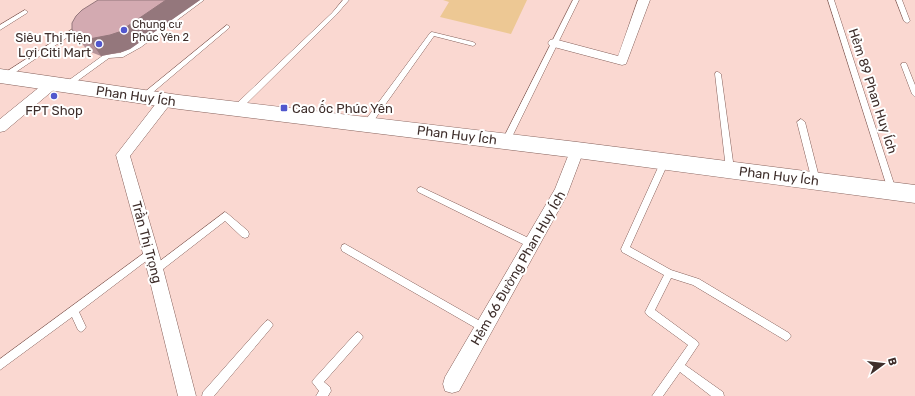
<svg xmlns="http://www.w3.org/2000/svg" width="915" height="396" font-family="Rubik,sans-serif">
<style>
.green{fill:#edc894}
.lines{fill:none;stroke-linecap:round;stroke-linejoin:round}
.service-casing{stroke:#85605a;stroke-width:1}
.minor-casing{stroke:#85605a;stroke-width:1}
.secondary-casing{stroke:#85605a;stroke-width:1}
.service{fill:#fff;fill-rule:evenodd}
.minor{fill:#fff;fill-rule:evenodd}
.secondary{fill:#fff;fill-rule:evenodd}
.wall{fill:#b59298}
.shaded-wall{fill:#94777c}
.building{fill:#d3aab1;stroke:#94777c}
.poi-dot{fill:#5157cd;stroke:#fff;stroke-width:1.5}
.labels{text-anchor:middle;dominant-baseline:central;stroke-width:4;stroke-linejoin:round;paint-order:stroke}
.far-poi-label{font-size:11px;fill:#3e2e2b;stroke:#fff;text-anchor:start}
.poi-label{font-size:13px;fill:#3e2e2b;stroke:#fff;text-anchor:end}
.street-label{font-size:13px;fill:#3e2e2b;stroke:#fff}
</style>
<rect width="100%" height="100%" fill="#fad8d1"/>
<!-- green -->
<path class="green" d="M443,0H527L511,34L440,17L449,2Z"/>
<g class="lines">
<defs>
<path id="service" d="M197,0H204L141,47L123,57L109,58L69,87H65L64,85L65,83L105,54L120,53L137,43Z
M343,0H349L336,15L240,110H234L233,108L234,106L332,13Z
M573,0H579L510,141L506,144L503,143L502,141Z
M828,0H834L896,190L895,192H889L888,190Z
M896,0H902L910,21L909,22L907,23L904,21Z
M25,10L28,12L27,13L0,30V25Z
M82,23L84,24V26L7,78H3V74Z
M227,25L229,26V28L145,99H141L140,97L141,95Z
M432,32L473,42L476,44L473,46L434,36L370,126H364L363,124L364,122L430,33Z
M902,63H906L907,65L915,85V97L912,94L901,65Z
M716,72H718L721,74L734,169L733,171H727L726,169L715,74Z
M801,119L805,122L820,181L819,183H813L812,181L797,122Z
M665,158L669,161L630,247L671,270L699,279L789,333L791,336L789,339L786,341L783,339L693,285L671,278L655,310L697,341L699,344L685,365L723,392L724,396H711L680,372L663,396H652L688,345L647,315L645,312L664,275L622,252L621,249L661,161Z
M421,187L535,241L536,244L535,247L532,248L529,247L418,192L417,190L418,188Z
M225,212L228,214L248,231L249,234L248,237L245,238L242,237L225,221L158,273L155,274L152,273L151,270L152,267Z
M345,244L487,325L489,328L487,331L484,333L481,331L342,251L341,248L342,245Z
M151,248L154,249L155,252L154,255L79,312L86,327L84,330L81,332L78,330L72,317L0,370V359Z
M268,320L271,322L273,325L271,328L214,396H202L203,392L265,322Z
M358,332L361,334L363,337L361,340L324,382L330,387L331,391L328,396H316L319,391L312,382L314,379L355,334Z"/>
<path id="minor" d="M638,0H650L626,64L622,65L554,47L550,46L548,43L550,40L554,39L618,56Z
M52,79L57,81L58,84L57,87L5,131L0,132V119L47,81Z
M166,95L171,97L173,100L171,103L130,156L161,261L196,396H178L145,261L116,155L161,97Z
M577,144L582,146L584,150L567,195L459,391L452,393L445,391L443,384L445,377L555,189L572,146Z"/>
<path id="secondary" d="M0,69L179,95L577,142L915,185V203L577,158L179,109L0,83Z"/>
</defs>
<!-- service casing -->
<use href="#service" class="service-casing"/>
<!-- minor casing -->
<use href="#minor" class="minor-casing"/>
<!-- secondary casing -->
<use href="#secondary" class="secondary-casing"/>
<!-- service -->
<use href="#service" class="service"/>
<!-- minor -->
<use href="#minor" class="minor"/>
<!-- secondary -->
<use href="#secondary" class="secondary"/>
</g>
<!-- wall -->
<path class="wall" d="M98,0H200L130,49L122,52L101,56L88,51L75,35Z"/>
<!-- shaded-wall -->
<path class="shaded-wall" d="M166,0H200L130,49L122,52L101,56L89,39Z"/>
<!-- building -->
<path class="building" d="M98,0H166L119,32L110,35L89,39L75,35L72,29V23L76,16L82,10Z"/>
<!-- markers -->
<g class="poi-dot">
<circle cx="124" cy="30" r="4"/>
<circle cx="99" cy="44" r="4"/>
<circle cx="54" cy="96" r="4"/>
<rect x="280" y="104" width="8" height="8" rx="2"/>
</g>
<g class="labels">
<!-- far-poi labels -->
<g class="far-poi-label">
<text x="132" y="24">Chung cư<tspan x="132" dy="13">Phúc Yên 2</tspan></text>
</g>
<!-- poi labels -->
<g class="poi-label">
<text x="91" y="37">Siêu Thị Tiện<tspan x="91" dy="15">Lợi Citi Mart</tspan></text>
<text x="292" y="108" text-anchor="start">Cao ốc Phúc Yên</text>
<text x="54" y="110" text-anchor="middle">FPT Shop</text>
</g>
<!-- street labels -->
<g class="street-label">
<text transform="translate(873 91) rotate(72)">Hẻm 89 Phan Huy Ích</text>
<text transform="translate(136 96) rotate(8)">Phan Huy Ích</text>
<text transform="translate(457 135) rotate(7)">Phan Huy Ích</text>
<text transform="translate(779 176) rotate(7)">Phan Huy Ích</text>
<text transform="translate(147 242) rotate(75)">Trần Thị Trọng</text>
<text transform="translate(518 268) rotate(-60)">Hẻm 66 Đường Phan Huy Ích</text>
</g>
</g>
<!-- north arrow -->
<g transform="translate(883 364) rotate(75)" stroke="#ffffff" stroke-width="3" paint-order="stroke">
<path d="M0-3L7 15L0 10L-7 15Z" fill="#3e2e2b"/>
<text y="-6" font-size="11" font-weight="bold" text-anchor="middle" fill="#3e2e2b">B</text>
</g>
</svg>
